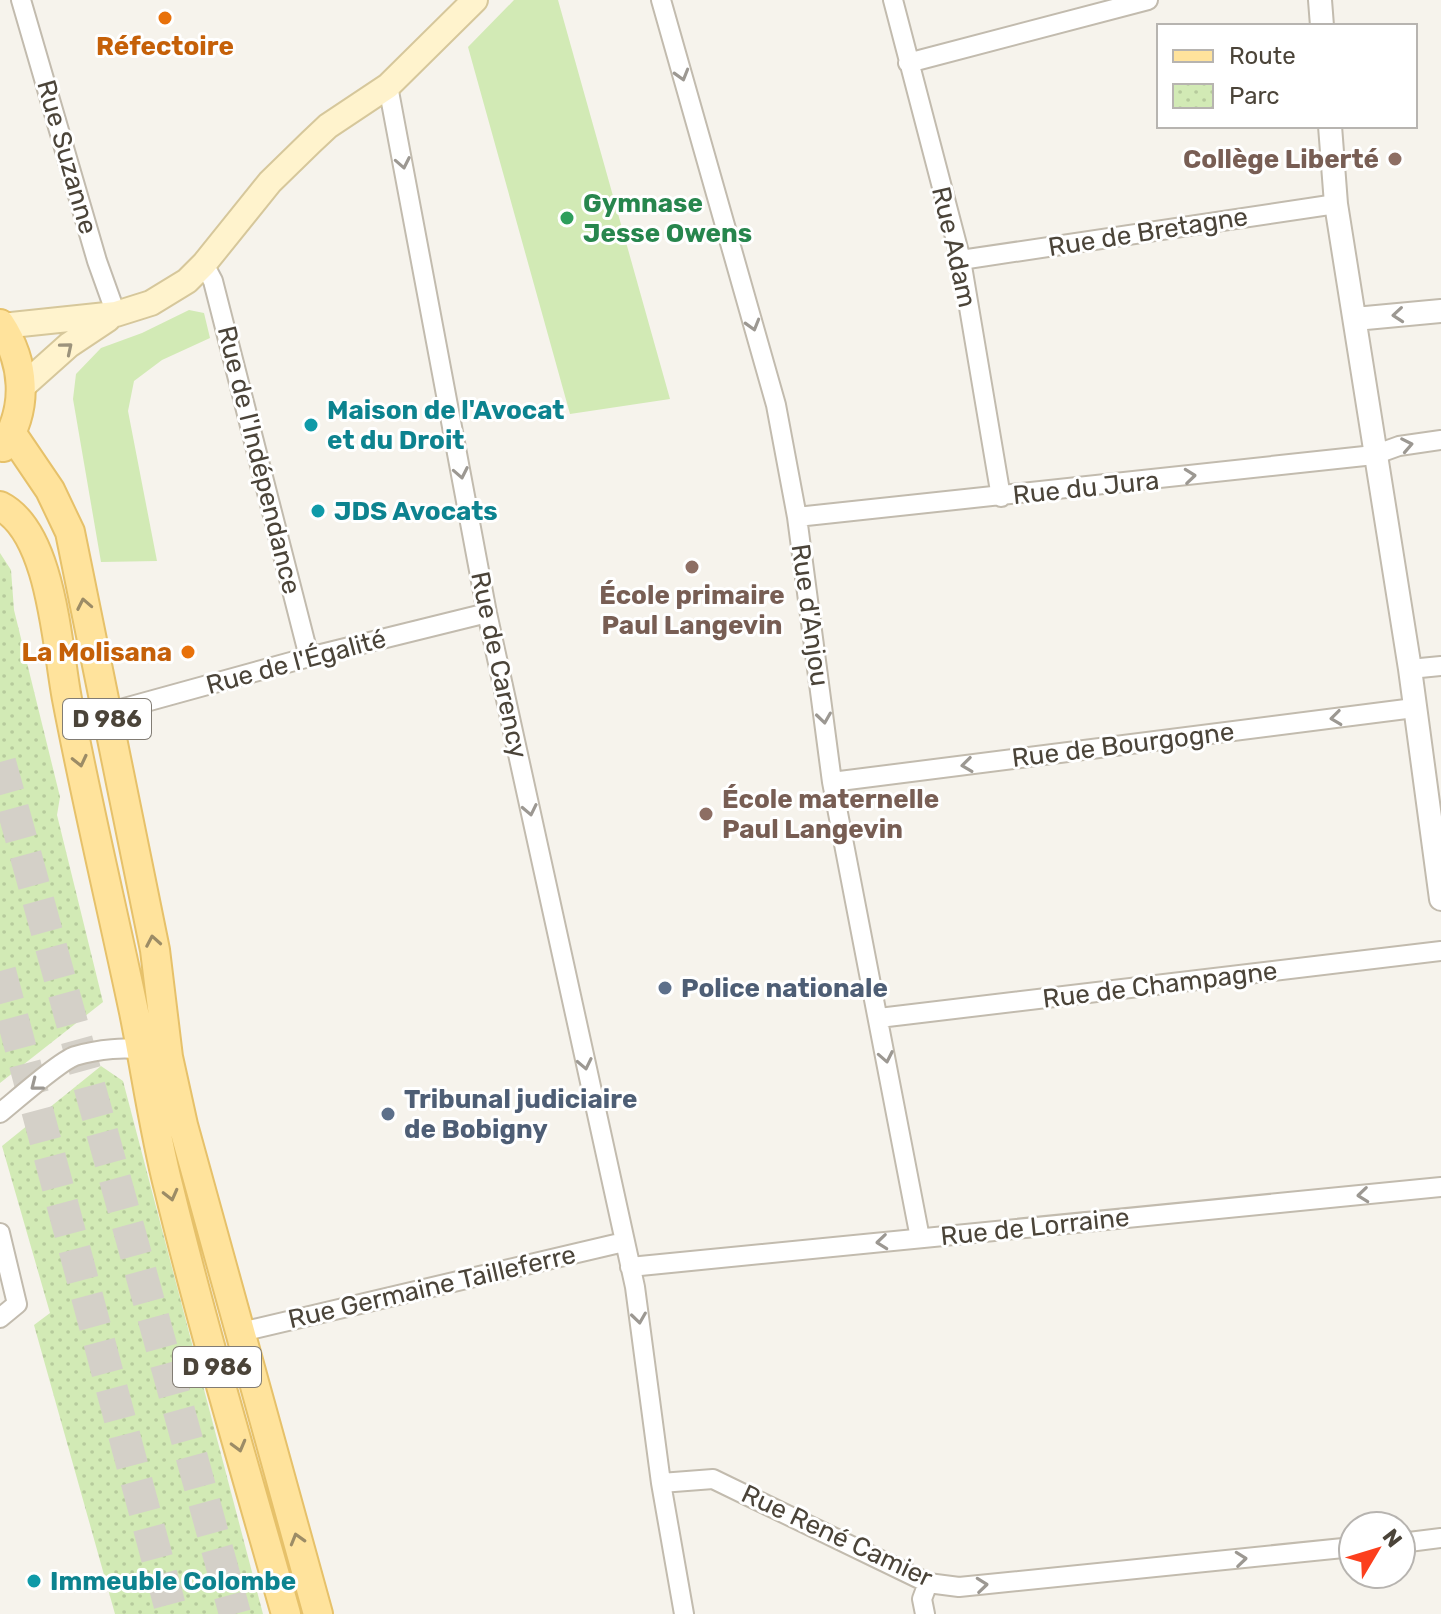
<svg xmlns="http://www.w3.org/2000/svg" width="1441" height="1614" font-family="Rubik,sans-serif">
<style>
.grass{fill:#d2eab5}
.park{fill:url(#park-dots)}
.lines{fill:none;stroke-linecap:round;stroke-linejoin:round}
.motorway-tunnel{stroke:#d4d0c8;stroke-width:32;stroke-dasharray:32 16;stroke-linecap:butt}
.minor-casing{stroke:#c2bbae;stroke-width:22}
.tertiary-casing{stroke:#c2bbae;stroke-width:26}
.secondary-casing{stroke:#d6c79b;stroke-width:28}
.primary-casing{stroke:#e6c16a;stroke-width:32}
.minor{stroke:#fff;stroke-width:18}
.tertiary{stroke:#fff;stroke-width:22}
.secondary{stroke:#fff3cd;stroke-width:24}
.primary{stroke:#ffe39c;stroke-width:28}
.oneway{stroke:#9c9892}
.oneway2{stroke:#9c937c}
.oneway3{stroke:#9c8c66}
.food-dot{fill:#e8710a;stroke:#fff;stroke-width:3}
.education-dot{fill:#8d6e63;stroke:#fff;stroke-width:3}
.leisure-dot{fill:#2e9e5b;stroke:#fff;stroke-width:3}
.culture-dot{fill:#0f9aa8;stroke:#fff;stroke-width:3}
.service-dot{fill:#5c6f8a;stroke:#fff;stroke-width:3}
.labels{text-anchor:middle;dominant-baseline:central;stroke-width:6;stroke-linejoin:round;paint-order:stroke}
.shield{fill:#fff;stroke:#817c74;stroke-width:2}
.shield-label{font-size:24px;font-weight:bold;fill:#4b4439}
.food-label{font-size:26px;font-weight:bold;fill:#c56008;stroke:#fff}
.street-label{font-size:26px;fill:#4b4439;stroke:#fff}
.education-label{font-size:26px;font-weight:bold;fill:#785e54;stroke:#fff;text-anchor:end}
.leisure-label{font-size:26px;font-weight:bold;fill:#27864d;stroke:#fff;text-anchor:start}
.culture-label{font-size:26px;font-weight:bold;fill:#0d838f;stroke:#fff;text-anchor:start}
.service-label{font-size:26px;font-weight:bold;fill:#4e5e75;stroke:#fff;text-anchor:start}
</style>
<defs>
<pattern id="park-dots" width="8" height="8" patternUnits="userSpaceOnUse" patternTransform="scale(2)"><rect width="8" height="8" fill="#d2eab5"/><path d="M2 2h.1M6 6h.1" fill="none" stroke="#b6ca9c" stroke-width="1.8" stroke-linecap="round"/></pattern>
</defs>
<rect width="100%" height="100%" fill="#f6f3ec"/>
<!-- grass -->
<path class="grass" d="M514,0H558L670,399L570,414L468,47Z
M189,310L204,313L210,338L162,360L134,381L128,411L157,561L101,562L73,399L76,374L101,348L142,333Z"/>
<!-- park -->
<path class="park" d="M0,553L11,570L14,610L60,797L57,815L103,1002L0,1083Z
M101,1066L123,1081L263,1614H115L34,1325L50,1313L2,1146Z"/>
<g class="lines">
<!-- motorway-tunnel -->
<path class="motorway-tunnel" d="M0,762L235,1614
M0,971L172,1614"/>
<defs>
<path id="minor" d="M21,0L97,261L116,314
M661,0L776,405L797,517L832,782L920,1238
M893,0L961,260L1001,497
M908,63L1148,0
M388,86L487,613L635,1287L661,1483L713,1479L928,1583L959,1587L1353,1547
M961,260L1336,204
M204,264L213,281L309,657
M797,517L1374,455L1399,446L1441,440
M1410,669L1441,666
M106,713L309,657L487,613
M832,782L1414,708
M879,1018L1441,951
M0,1113C15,1101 60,1061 75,1056C95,1050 129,1045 149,1052
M0,1233L17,1304L0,1318
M630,1267L1441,1187
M241,1332L624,1242
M661,1483L684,1614
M1401,1543L1441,1538
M925,1614L922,1599L928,1583"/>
<path id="tertiary" d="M1320,0L1322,26
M1330,126L1336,204L1410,669L1441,899
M1355,319L1441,311"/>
<path id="secondary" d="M2,326L116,314L151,303L187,281L204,264L270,182L311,142L328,126L388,86L475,0
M22,387L69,345L108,319"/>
<path id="primary" d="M0,324C25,362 29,408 3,447
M12,434L50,490L70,532L155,950L168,1057L183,1125L318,1614
M0,506C52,532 57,647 67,699C87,804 112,908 134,1012C146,1071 154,1131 169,1189C204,1332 246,1473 286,1614"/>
</defs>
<!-- minor casing -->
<use href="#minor" class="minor-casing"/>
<!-- tertiary casing -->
<use href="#tertiary" class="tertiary-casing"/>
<!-- secondary casing -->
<use href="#secondary" class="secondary-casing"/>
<!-- primary casing -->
<use href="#primary" class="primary-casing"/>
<!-- minor -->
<use href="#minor" class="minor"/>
<!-- tertiary -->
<use href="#tertiary" class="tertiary"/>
<!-- secondary -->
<use href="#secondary" class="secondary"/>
<!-- primary -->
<use href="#primary" class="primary"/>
</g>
<!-- one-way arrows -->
<defs><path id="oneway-chevron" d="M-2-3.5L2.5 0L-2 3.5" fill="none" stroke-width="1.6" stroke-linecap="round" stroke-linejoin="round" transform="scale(2)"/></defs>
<g class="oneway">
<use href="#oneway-chevron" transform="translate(682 75) rotate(74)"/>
<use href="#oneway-chevron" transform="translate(403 163) rotate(79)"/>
<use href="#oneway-chevron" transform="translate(1398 315) rotate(175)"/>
<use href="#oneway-chevron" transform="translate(753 325) rotate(74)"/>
<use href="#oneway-chevron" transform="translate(1407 445) rotate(-11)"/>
<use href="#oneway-chevron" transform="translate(461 473) rotate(79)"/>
<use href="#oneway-chevron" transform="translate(1190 476) rotate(-6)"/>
<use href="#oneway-chevron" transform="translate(824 718) rotate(82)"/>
<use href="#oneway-chevron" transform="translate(1336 718) rotate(173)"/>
<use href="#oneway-chevron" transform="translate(967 765) rotate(173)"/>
<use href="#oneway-chevron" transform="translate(530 810) rotate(78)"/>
<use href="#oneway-chevron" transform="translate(886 1057) rotate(79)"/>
<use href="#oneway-chevron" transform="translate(585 1064) rotate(78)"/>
<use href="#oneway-chevron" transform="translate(36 1085) rotate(142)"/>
<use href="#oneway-chevron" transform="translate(1363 1195) rotate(174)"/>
<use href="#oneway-chevron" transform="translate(882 1242) rotate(174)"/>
<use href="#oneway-chevron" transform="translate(639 1318) rotate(82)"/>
<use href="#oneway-chevron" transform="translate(1241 1559) rotate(-6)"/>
<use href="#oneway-chevron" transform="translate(982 1585) rotate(-6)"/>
</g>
<use class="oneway2" href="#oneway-chevron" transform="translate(67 348) rotate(-40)"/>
<g class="oneway3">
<use href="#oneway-chevron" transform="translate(84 604) rotate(-101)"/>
<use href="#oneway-chevron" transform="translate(80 761) rotate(77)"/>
<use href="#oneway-chevron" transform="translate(153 941) rotate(-100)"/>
<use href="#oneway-chevron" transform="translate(171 1195) rotate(76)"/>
<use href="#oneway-chevron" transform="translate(239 1446) rotate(75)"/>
<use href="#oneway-chevron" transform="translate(297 1539) rotate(-106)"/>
</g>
<!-- markers -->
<g class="food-dot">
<circle cx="165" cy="18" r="8"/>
<circle cx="188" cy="652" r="8"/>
</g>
<g class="education-dot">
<circle cx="1395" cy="159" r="8"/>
<circle cx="692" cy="567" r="8"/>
<circle cx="706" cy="814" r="8"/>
</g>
<circle class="leisure-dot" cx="567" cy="218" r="8"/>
<g class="culture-dot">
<circle cx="311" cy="425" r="8"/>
<circle cx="318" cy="511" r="8"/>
<circle cx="34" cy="1581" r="8"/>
</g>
<g class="service-dot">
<circle cx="665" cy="988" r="8"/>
<circle cx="388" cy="1114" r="8"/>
</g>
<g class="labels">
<!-- shield labels -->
<g class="shield">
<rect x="63" y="699" width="88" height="40" rx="6"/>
<rect x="173" y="1347" width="88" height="40" rx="6"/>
</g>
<g class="shield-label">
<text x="107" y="719">D 986</text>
<text x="217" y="1367">D 986</text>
</g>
<!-- food labels -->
<g class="food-label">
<text x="165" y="46">Réfectoire</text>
<text x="172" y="652" text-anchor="end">La Molisana</text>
</g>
<!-- street labels -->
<g class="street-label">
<text transform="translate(67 157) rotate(74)">Rue Suzanne</text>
<text transform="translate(1148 232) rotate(-9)">Rue de Bretagne</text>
<text transform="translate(954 247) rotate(77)">Rue Adam</text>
<text transform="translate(259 460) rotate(76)">Rue de l'Indépendance</text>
<text transform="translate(1086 488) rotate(-6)">Rue du Jura</text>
<text transform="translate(810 615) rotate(82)">Rue d'Anjou</text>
<text transform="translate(296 662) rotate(-15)">Rue de l'Égalité</text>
<text transform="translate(499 665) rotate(78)">Rue de Carency</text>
<text transform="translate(1123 745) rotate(-7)">Rue de Bourgogne</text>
<text transform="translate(1160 985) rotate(-7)">Rue de Champagne</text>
<text transform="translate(1035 1227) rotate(-6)">Rue de Lorraine</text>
<text transform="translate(432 1287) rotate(-13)">Rue Germaine Tailleferre</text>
<text transform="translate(837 1536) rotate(25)">Rue René Camier</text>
</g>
<!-- education labels -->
<g class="education-label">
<text x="1379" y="159">Collège Liberté</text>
<text x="692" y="595" text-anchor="middle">École primaire<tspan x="692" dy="30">Paul Langevin</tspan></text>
<text x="722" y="799" text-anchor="start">École maternelle<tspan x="722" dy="30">Paul Langevin</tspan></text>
</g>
<!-- leisure labels -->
<g class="leisure-label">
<text x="583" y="203">Gymnase<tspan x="583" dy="30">Jesse Owens</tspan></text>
</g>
<!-- culture labels -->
<g class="culture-label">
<text x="327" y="410">Maison de l'Avocat<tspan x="327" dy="30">et du Droit</tspan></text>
<text x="334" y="511">JDS Avocats</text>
<text x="50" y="1581">Immeuble Colombe</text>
</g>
<!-- service labels -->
<g class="service-label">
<text x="681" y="988">Police nationale</text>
<text x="404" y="1099">Tribunal judiciaire<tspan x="404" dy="30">de Bobigny</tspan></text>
</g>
</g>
<!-- legend -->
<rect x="1157" y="24" width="260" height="104" fill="#ffffff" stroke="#b7b4b0" stroke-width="2"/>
<rect x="1173" y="50" width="40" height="12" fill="#ffe39c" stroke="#b7b4b0" stroke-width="2"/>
<text x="1229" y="64" font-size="24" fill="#4b4439">Route</text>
<rect x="1173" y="84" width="40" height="24" fill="url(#park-dots)" stroke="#b7b4b0" stroke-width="2"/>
<text x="1229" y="104" font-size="24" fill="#4b4439">Parc</text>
<!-- north arrow -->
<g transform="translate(1377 1550) rotate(52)"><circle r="38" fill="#ffffff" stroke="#b7b4b0" stroke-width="2"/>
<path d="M0-6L14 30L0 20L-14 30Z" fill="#fc3f1d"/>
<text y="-12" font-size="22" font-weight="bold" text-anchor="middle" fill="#4b4439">N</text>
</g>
</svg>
